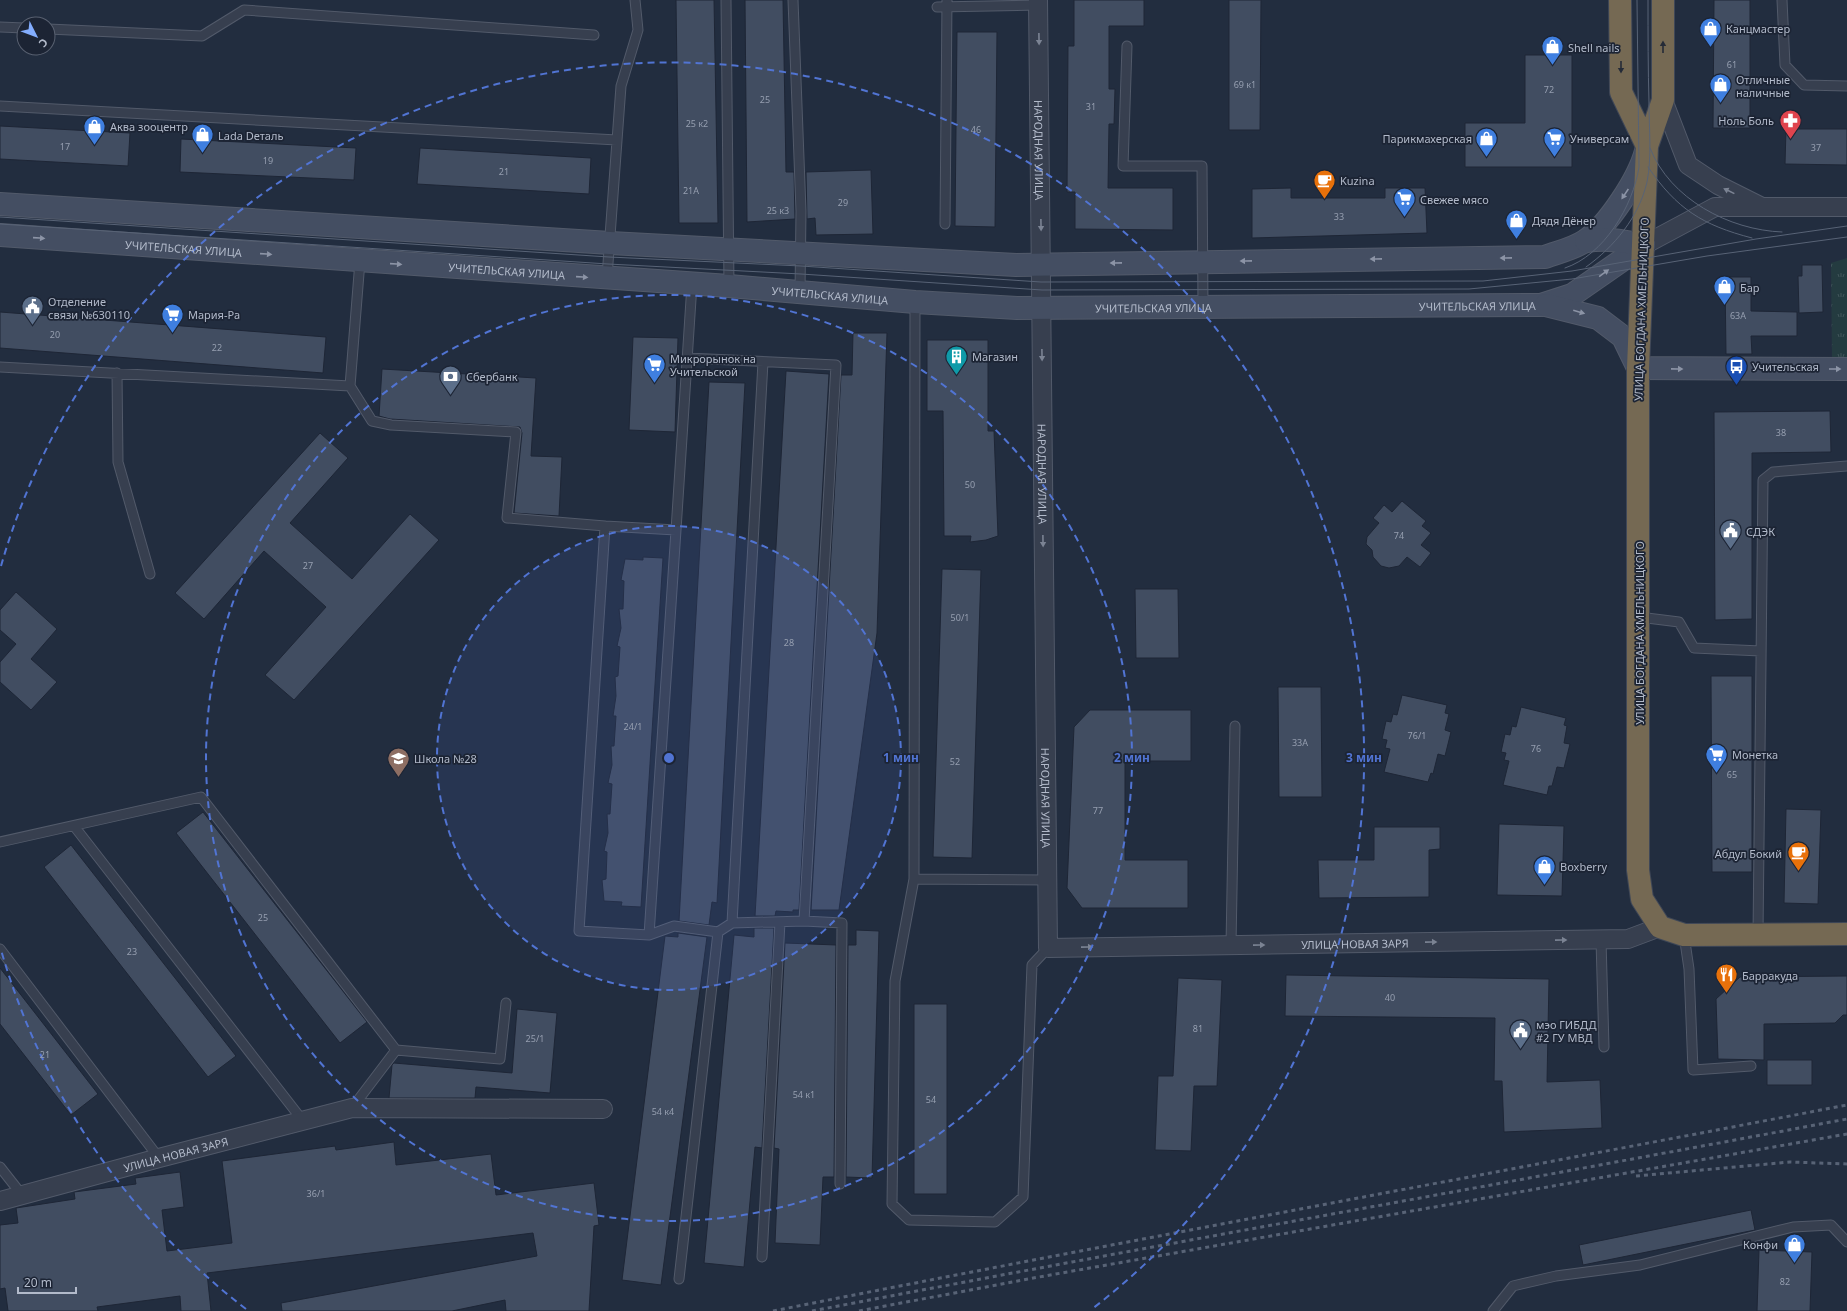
<svg xmlns="http://www.w3.org/2000/svg" width="1847" height="1311" font-family="'Noto Sans',sans-serif">
<style>
.park{fill:url(#park-tufts)}
.building{fill:#414d61;stroke:#1e2636}
.lines{fill:none;stroke-linecap:round;stroke-linejoin:round}
.lane-casing{stroke:#525a6a;stroke-width:11}
.street-casing{stroke:#525a6a;stroke-width:20}
.secondary-casing{stroke:#525a6a;stroke-width:24}
.highway-casing{stroke:#3f4757;stroke-width:24}
.lane{stroke:#373f4f;stroke-width:9}
.street{stroke:#373f4f;stroke-width:18}
.secondary{stroke:#444e62;stroke-width:22}
.highway{stroke:#756953;stroke-width:22}
.tram{stroke:#586376;stroke-width:1}
.rail{stroke:#586376;stroke-width:3;stroke-dasharray:4 4;stroke-linecap:butt}
.oneway{fill:#7b8393}
.oneway2{fill:#252b37}
.oneway3{fill:#8c94a6}
.ring{fill:none;stroke:#5174d3;stroke-width:2;stroke-dasharray:7 5}
.labels{text-anchor:middle;dominant-baseline:central;stroke-width:3.5;stroke-linejoin:round;paint-order:stroke}
.number-label{font-size:9px;fill:#969fb0}
.poi-label{font-size:11px;fill:#b2baca;stroke:#1c2434;text-anchor:start}
.street-label{font-size:11px;fill:#b2baca;stroke:#1c2434}
.centre{fill:#5174d3;stroke:#1c2434;stroke-width:2}
.ring-label{font-size:12px;text-anchor:middle;font-weight:bold;fill:#5174d3;stroke:#1c2434;stroke-width:3.5;stroke-linejoin:round;paint-order:stroke}
</style>
<defs>
<pattern id="park-tufts" width="24" height="20" patternUnits="userSpaceOnUse"><rect width="24" height="20" fill="#243b40"/><path d="M3 7l-1-3M5 7V3M7 7l1-3M15 17l-1-3M17 17v-4M19 17l1-3" fill="none" stroke="#41555a"/></pattern>
</defs>
<rect width="100%" height="100%" fill="#222d3f"/>
<!-- park -->
<path class="park" d="M1847,258V358H1832L1831,263Z"/>
<!-- building -->
<path class="building" d="M676,0H714L718,223H679Z
M745,0H783L786,172H794L795,219L747,222Z
M1074,0H1144V26H1109V89H1115L1114,124H1109L1108,188H1173V230L1075,229V192H1067L1068,46H1074Z
M1229,0H1261L1260,130H1229Z
M1714,0H1750V128H1713Z
M957,32H997L995,227L955,226Z
M1525,55H1572V167H1465V123H1525Z
M0,126L130,133L128,166L0,159Z
M1786,129H1847V165L1785,164Z
M181,139L356,148L354,180L180,172Z
M420,148L591,158L589,194L417,184Z
M871,170L873,234L816,235L815,218L807,219L806,172Z
M1291,188V198H1385V188H1425L1427,233L1252,238V189Z
M1802,265H1822L1823,312L1799,313L1798,276H1802Z
M1725,277H1751V311L1797,312V336H1751L1752,354H1726Z
M0,312L326,337L323,373L0,348Z
M853,333H887L877,633L839,910H811L841,375H852Z
M633,337L678,338L675,432L629,430Z
M927,340H988V431H994L998,536L986,540L970,542L971,536H944L943,411H927Z
M382,369L536,378L531,456L562,457L559,516L514,513L522,433L520,427L390,419L379,416Z
M786,371L829,374L799,910H793V912L776,911L775,916H755Z
M709,382L745,383L717,903L712,902L709,925L679,921Z
M1830,411L1831,452L1752,453V619L1715,620L1714,412Z
M320,433L348,458L290,523L352,579L410,514L439,540L294,700L265,675L326,607L264,551L204,619L175,593Z
M1402,501L1426,521L1422,526L1431,533L1421,545L1431,553L1420,567L1407,557L1399,566L1389,568L1381,566L1373,557L1372,550L1366,544L1367,537L1379,523L1373,518L1384,505L1392,512Z
M643,557L663,558L641,907L621,906L622,902L604,901L602,880L606,879L607,852L604,851L608,833L607,814H610L612,784L608,783L612,765L611,746H614L616,716H613L616,696L615,677L618,676L620,647L617,646L621,628L619,609H623L624,581L621,580L625,559L643,560Z
M942,569L981,570L972,858L933,857Z
M1135,589H1178L1179,658H1136Z
M16,592L57,629L31,659L57,682L31,710L0,682V662L16,644L0,630V610Z
M1711,676H1752V872H1712Z
M1278,687H1321L1322,797H1279Z
M1402,695L1447,705L1445,713L1449,714L1445,730L1451,732L1445,756L1438,754L1433,774L1431,773L1428,782L1384,772L1390,749L1385,748L1387,740L1382,739L1386,721L1391,722L1393,714L1397,715Z
M1521,707L1566,718L1564,725L1567,726L1564,743L1570,744L1564,768L1557,767L1552,786H1549L1547,795L1503,785L1509,761L1504,760L1506,753L1501,752L1505,734L1510,735L1512,726L1516,727Z
M1090,710H1191V761H1125V860H1188V908H1082L1067,888L1074,727Z
M1786,809L1821,810L1818,904L1784,903Z
M203,812L367,1022L340,1043L176,833Z
M1499,824L1564,826L1562,896L1497,895Z
M1374,827H1440V849L1429,850V897L1319,898L1318,860H1374Z
M71,845L236,1056L208,1077L44,867Z
M754,928H774L762,1148L755,1147L744,1267L704,1263L734,935L754,937Z
M856,930L879,931L872,1178L846,1177L848,945H856Z
M678,933L707,937L661,1285L622,1280L665,936L678,937Z
M785,943L836,945L834,1177H823L820,1245L775,1243L779,1149L774,1148Z
M0,968L98,1094L71,1115L0,1024Z
M1286,975L1549,979L1547,1082L1600,1080L1602,1128L1504,1132L1502,1081H1494L1495,1018L1285,1016Z
M1847,976V1015H1843L1835,1023L1764,1024V1060L1718,1059L1716,999L1740,977Z
M1178,978L1222,980L1217,1086H1194L1191,1151L1155,1150L1158,1076H1173Z
M914,1004H947V1194H914Z
M517,1009L557,1013L550,1093L476,1087L475,1098H389L392,1065L394,1063L512,1073Z
M1767,1060H1812V1085H1767Z
M394,1142L396,1165L491,1154L496,1195L594,1183L599,1225L594,1226L589,1311H506L505,1300L452,1311H282L281,1303L537,1256L533,1233L207,1273L211,1311H181L180,1296L97,1307L98,1311H8L5,1288L0,1289V1225L18,1223L16,1208L75,1199L74,1192L136,1184L135,1178L180,1172L184,1207L162,1210L167,1251L232,1243L222,1161L335,1146L336,1150Z
M1751,1210L1755,1230L1583,1265L1579,1245Z
M1759,1250L1812,1252L1810,1311H1757Z"/>
<g class="lines">
<defs>
<path id="lane" d="M726,0L729,286
M793,0L801,211L800,292
M1782,0L1785,65L1804,85L1847,86
M937,7L1038,5
M0,27L24,28
M48,29L202,36L244,10L594,35
M1127,46L1123,166H1202L1203,307
M0,106L617,140
M945,224L947,0
M607,277L621,86L638,30L635,0
M915,302L914,879L1047,880
M687,358L836,365L804,921L842,923L840,1184
M0,367L350,386L360,261
M117,373L118,462L150,574
M350,386L372,421L391,425L516,432L507,518L605,526
M676,530L649,935L579,931L605,526L676,530L692,284
M1639,617L1679,622L1694,648L1761,651
M74,826L303,1121
M0,842L201,797L396,1050
M914,879L895,981L892,1204L909,1220L995,1222L1023,1197L1032,965L1048,948
M732,923L763,362
M649,935L674,926L718,932
M1684,935L1689,969L1693,1070L1751,1066
M1758,935L1763,480L1773,472L1847,466
M1601,940L1604,1047
M1231,945L1235,726
M0,949L159,1158
M352,1108L396,1050L500,1059L506,1003
M0,1167L22,1195
M762,1257L780,922
M679,1279L718,932L732,923L804,921
M1493,1311L1513,1286L1556,1276L1640,1265L1793,1227L1831,1225L1847,1242"/>
<g id="street">
<path id="s1" d="M1038,0L1048,948L1628,939L1660,927"/>
<path d="M1663,100L1688,165L1718,185L1760,206"/>
<path d="M1644,245L1715,207H1847"/>
<path id="s2" d="M0,1201L159,1158L352,1108L603,1109"/>
</g>
<g id="secondary">
<path d="M0,204L610,243L1016,265L1545,257C1558,252 1573,249 1585,241C1608,226 1639,178 1646,151"/>
<path id="s3" d="M0,235L729,286L915,302L1017,308L1541,305L1572,295L1644,245"/>
<path d="M1586,241C1608,238 1622,241 1644,245"/>
<path d="M1546,305L1598,318L1623,337L1638,368L1847,369"/>
</g>
<path id="highway" d="M1620,0L1621,92L1647,146
M1663,0V100L1647,146L1638,368V870L1642,899L1660,927L1684,935L1847,934"/>
</defs>
<!-- lane casing -->
<use href="#lane" class="lane-casing"/>
<!-- street casing -->
<use href="#street" class="street-casing"/>
<!-- secondary casing -->
<use href="#secondary" class="secondary-casing"/>
<!-- highway casing -->
<use href="#highway" class="highway-casing"/>
<!-- lane -->
<use href="#lane" class="lane"/>
<!-- street -->
<use href="#street" class="street"/>
<!-- secondary -->
<use href="#secondary" class="secondary"/>
<!-- highway -->
<use href="#highway" class="highway"/>
<!-- tram -->
<path class="tram" d="M1650,148C1670,199 1729,230 1782,232
M1648,167C1677,209 1702,225 1752,238
M0,217L609,257L801,266L1041,282L1483,281L1572,271L1756,239L1847,226
M0,224L608,264L801,274L1042,290L1469,289L1572,279L1707,256L1847,237
M1586,267C1614,247 1639,217 1647,182C1652,157 1649,129 1649,103C1648,69 1648,34 1648,0
M1565,268C1604,255 1633,206 1639,167L1637,0"/>
<!-- rail -->
<path class="rail" d="M1636,1176L1790,1162L1847,1164
M773,1311C1130,1240 1489,1174 1847,1105
M812,1311C1156,1245 1502,1184 1847,1119
M859,1311L1039,1277L1847,1134"/>
</g>
<!-- one-way arrows -->
<defs><path id="oneway-solid" d="M-6-.8H1V-3.2L6.5 0L1 3.2V.8H-6Z"/></defs>
<g class="oneway">
<use href="#oneway-solid" transform="translate(1039 39) rotate(89)"/>
<use href="#oneway-solid" transform="translate(1729 191) rotate(-154)"/>
<use href="#oneway-solid" transform="translate(1041 225) rotate(89)"/>
<use href="#oneway-solid" transform="translate(1042 355) rotate(89)"/>
<use href="#oneway-solid" transform="translate(1043 541) rotate(89)"/>
<use href="#oneway-solid" transform="translate(1561 940) rotate(-1)"/>
<use href="#oneway-solid" transform="translate(1431 942) rotate(-1)"/>
<use href="#oneway-solid" transform="translate(1259 945) rotate(-1)"/>
<use href="#oneway-solid" transform="translate(1087 947) rotate(-1)"/>
</g>
<g class="oneway2">
<use href="#oneway-solid" transform="translate(1663 47) rotate(-90)"/>
<use href="#oneway-solid" transform="translate(1621 67) rotate(90)"/>
</g>
<g class="oneway3">
<use href="#oneway-solid" transform="translate(1625 194) rotate(124)"/>
<use href="#oneway-solid" transform="translate(39 238) rotate(4)"/>
<use href="#oneway-solid" transform="translate(266 254) rotate(4)"/>
<use href="#oneway-solid" transform="translate(1506 258) rotate(179)"/>
<use href="#oneway-solid" transform="translate(1376 259) rotate(179)"/>
<use href="#oneway-solid" transform="translate(1246 261) rotate(179)"/>
<use href="#oneway-solid" transform="translate(1116 263) rotate(179)"/>
<use href="#oneway-solid" transform="translate(396 264) rotate(4)"/>
<use href="#oneway-solid" transform="translate(1604 273) rotate(-36)"/>
<use href="#oneway-solid" transform="translate(582 277) rotate(4)"/>
<use href="#oneway-solid" transform="translate(1579 312) rotate(16)"/>
<use href="#oneway-solid" transform="translate(1677 369) rotate(1)"/>
<use href="#oneway-solid" transform="translate(1835 369)"/>
</g>
<!-- distance rings -->
<circle cx="669" cy="758" r="232" fill="#5174d3" fill-opacity=".12"/>
<g class="ring">
<circle cx="669" cy="758" r="232"/>
<circle cx="669" cy="758" r="463"/>
<path d="M246 1309A695 695 0 0 1 1 950M1 566A695 695 0 1 1 1092 1309"/>
</g>
<!-- icons -->
<defs>
<symbol id="shop-pin" viewBox="-11 -11 22 30"><path d="M0 17L-7.5 6A9.5 9.5 0 1 1 7.5 6Z" fill="#3f7fe0" stroke="#1c2434"/><path d="M-5-2.5h2.3a2.7 3.5 0 0 1 5.4 0H5L5.5 6h-11ZM-1.5-2.5h3a1.5 2.3 0 0 0-3 0Z" fill="#fff"/></symbol>
<symbol id="pharmacy-pin" viewBox="-11 -11 22 30"><path d="M0 17L-7.5 6A9.5 9.5 0 1 1 7.5 6Z" fill="#e0444e" stroke="#1c2434"/><path d="M-2-6h4v4h4v4h-4v4h-4v-4h-4v-4h4Z" fill="#fff"/></symbol>
<symbol id="supermarket-pin" viewBox="-11 -11 22 30"><path d="M0 17L-7.5 6A9.5 9.5 0 1 1 7.5 6Z" fill="#3f7fe0" stroke="#1c2434"/><path d="M-6-5.5h2.5l.6 2H6L4.5 2H-2.5L-4.4-4H-6ZM-1.5 3.2a1.3 1.3 0 1 0 .1 0ZM3 3.2a1.3 1.3 0 1 0 .1 0Z" fill="#fff"/></symbol>
<symbol id="cafe-pin" viewBox="-11 -11 22 30"><path d="M0 17L-7.5 6A9.5 9.5 0 1 1 7.5 6Z" fill="#e8710a" stroke="#1c2434"/><path d="M-5.5-4.5H6V0H3Q3 3.5 0 3.5H-2.5Q-5.5 3.5-5.5 0ZM3-3.2v2h1.7v-2ZM-6 4.5H4V6H-6Z" fill="#fff"/></symbol>
<symbol id="civic-pin" viewBox="-11 -11 22 30"><path d="M0 17L-7.5 6A9.5 9.5 0 1 1 7.5 6Z" fill="#5c6f8a" stroke="#1c2434"/><path d="M-.6-6.5H3V-4.5H.6V-3L4-1V1h2V6H-6V1h2V-1L-.6-3ZM-1.2 2.5V6h2.4V2.5Z" fill="#fff"/></symbol>
<symbol id="building-pin" viewBox="-11 -11 22 30"><path d="M0 17L-7.5 6A9.5 9.5 0 1 1 7.5 6Z" fill="#0f9aa8" stroke="#1c2434"/><path d="M-4-6H4V6H1V3H-1V6H-4ZM-2.5-4.3h1.7v1.8h-1.7ZM.8-4.3h1.7v1.8H.8ZM-2.5-1h1.7V.8h-1.7ZM.8-1h1.7V.8H.8Z" fill="#fff"/></symbol>
<symbol id="bus-pin" viewBox="-11 -11 22 30"><path d="M0 17L-7.5 6A9.5 9.5 0 1 1 7.5 6Z" fill="#1a4fb4" stroke="#1c2434"/><path d="M-5-6H5V4H4V6H2V4H-2V6H-4V4H-5ZM-3.5-4V0h7V-4ZM-3.5 1.2v1.5H-2V1.2ZM2 1.2v1.5H3.5V1.2Z" fill="#fff"/></symbol>
<symbol id="bank-pin" viewBox="-11 -11 22 30"><path d="M0 17L-7.5 6A9.5 9.5 0 1 1 7.5 6Z" fill="#5c6f8a" stroke="#1c2434"/><path d="M-6-4H6V4H-6ZM0-2.3a2.3 2.3 0 1 0 0 4.6a2.3 2.3 0 1 0 0-4.6Z" fill="#fff"/></symbol>
<symbol id="school-pin" viewBox="-11 -11 22 30"><path d="M0 17L-7.5 6A9.5 9.5 0 1 1 7.5 6Z" fill="#8d6e63" stroke="#1c2434"/><path d="M0-5L7-2L0 1L-7-2ZM-4 1L0 2.5L4 1V4Q0 6-4 4Z" fill="#fff"/></symbol>
<symbol id="restaurant-pin" viewBox="-11 -11 22 30"><path d="M0 17L-7.5 6A9.5 9.5 0 1 1 7.5 6Z" fill="#e8710a" stroke="#1c2434"/><path d="M-5-6h1v4h1v-4h1v4h1v-4h1v5L-1.5 .5V6h-2V.5L-5-1ZM5-6V6H3V1.5H1.5Q1.5-4 5-6Z" fill="#fff"/></symbol>
</defs>
<g fill-rule="evenodd">
<use href="#shop-pin" x="1698" y="16" width="25" height="34"/>
<use href="#shop-pin" x="1540" y="34" width="25" height="34"/>
<use href="#shop-pin" x="1708" y="72" width="25" height="34"/>
<use href="#pharmacy-pin" x="1778" y="108" width="25" height="34"/>
<use href="#shop-pin" x="82" y="114" width="25" height="34"/>
<use href="#shop-pin" x="190" y="122" width="25" height="34"/>
<use href="#shop-pin" x="1474" y="126" width="25" height="34"/>
<use href="#supermarket-pin" x="1542" y="126" width="25" height="34"/>
<use href="#cafe-pin" x="1312" y="168" width="25" height="34"/>
<use href="#supermarket-pin" x="1392" y="186" width="25" height="34"/>
<use href="#shop-pin" x="1504" y="208" width="25" height="34"/>
<use href="#shop-pin" x="1712" y="274" width="25" height="34"/>
<use href="#civic-pin" x="20" y="294" width="25" height="34"/>
<use href="#supermarket-pin" x="160" y="302" width="25" height="34"/>
<use href="#building-pin" x="944" y="344" width="25" height="34"/>
<use href="#supermarket-pin" x="642" y="352" width="25" height="34"/>
<use href="#bus-pin" x="1724" y="354" width="25" height="34"/>
<use href="#bank-pin" x="438" y="364" width="25" height="34"/>
<use href="#civic-pin" x="1718" y="518" width="25" height="34"/>
<use href="#supermarket-pin" x="1704" y="742" width="25" height="34"/>
<use href="#school-pin" x="386" y="746" width="25" height="34"/>
<use href="#cafe-pin" x="1786" y="840" width="25" height="34"/>
<use href="#shop-pin" x="1532" y="854" width="25" height="34"/>
<use href="#restaurant-pin" x="1714" y="962" width="25" height="34"/>
<use href="#civic-pin" x="1508" y="1018" width="25" height="34"/>
<use href="#shop-pin" x="1782" y="1232" width="25" height="34"/>
</g>
<g class="labels">
<!-- number labels -->
<g class="number-label">
<text x="1732" y="64">61</text>
<text x="1245" y="84">69 к1</text>
<text x="1549" y="89">72</text>
<text x="765" y="99">25</text>
<text x="1091" y="106">31</text>
<text x="697" y="123">25 к2</text>
<text x="976" y="129">46</text>
<text x="65" y="146">17</text>
<text x="1816" y="147">37</text>
<text x="268" y="160">19</text>
<text x="504" y="171">21</text>
<text x="691" y="190">21А</text>
<text x="843" y="202">29</text>
<text x="778" y="210">25 к3</text>
<text x="1339" y="216">33</text>
<text x="1738" y="315">63А</text>
<text x="55" y="334">20</text>
<text x="217" y="347">22</text>
<text x="1781" y="432">38</text>
<text x="970" y="484">50</text>
<text x="1399" y="535">74</text>
<text x="308" y="565">27</text>
<text x="960" y="617">50/1</text>
<text x="789" y="642">28</text>
<text x="633" y="726">24/1</text>
<text x="1417" y="735">76/1</text>
<text x="1300" y="742">33А</text>
<text x="1536" y="748">76</text>
<text x="955" y="761">52</text>
<text x="1732" y="774">65</text>
<text x="1098" y="810">77</text>
<text x="263" y="917">25</text>
<text x="132" y="951">23</text>
<text x="1390" y="997">40</text>
<text x="1198" y="1028">81</text>
<text x="535" y="1038">25/1</text>
<text x="45" y="1054">21</text>
<text x="804" y="1094">54 к1</text>
<text x="931" y="1099">54</text>
<text x="663" y="1111">54 к4</text>
<text x="316" y="1193">36/1</text>
<text x="1785" y="1281">82</text>
</g>
<!-- poi labels -->
<g class="poi-label">
<text x="1726" y="28">Канцмастер</text>
<text x="1568" y="47">Shell nails</text>
<text x="1736" y="79">Отличные<tspan x="1736" dy="13">наличные</tspan></text>
<text x="1774" y="120" text-anchor="end">Ноль Боль</text>
<text x="110" y="126">Аква зооцентр</text>
<text x="218" y="135">Lada Dеталь</text>
<text x="1472" y="138" text-anchor="end">Парикмахерская</text>
<text x="1570" y="138">Универсам</text>
<text x="1340" y="180">Kuzina</text>
<text x="1420" y="199">Свежее мясо</text>
<text x="1532" y="220">Дядя Дёнер</text>
<text x="1740" y="287">Бар</text>
<text x="48" y="301">Отделение<tspan x="48" dy="13">связи №630110</tspan></text>
<text x="188" y="314">Мария-Ра</text>
<text x="972" y="356">Магазин</text>
<text x="670" y="358">Микрорынок на<tspan x="670" dy="13">Учительской</tspan></text>
<text x="1752" y="366">Учительская</text>
<text x="466" y="376">Сбербанк</text>
<text x="1746" y="531">СДЭК</text>
<text x="1732" y="754">Монетка</text>
<text x="414" y="758">Школа №28</text>
<text x="1782" y="853" text-anchor="end">Абдул Бокий</text>
<text x="1560" y="866">Boxberry</text>
<text x="1742" y="975">Барракуда</text>
<text x="1536" y="1024">мэо ГИБДД<tspan x="1536" dy="13">#2 ГУ МВД</tspan></text>
<text x="1778" y="1244" text-anchor="end">Конфи</text>
</g>
<!-- street labels -->
<g class="street-label">
<text stroke="none"><textPath href="#s1" startOffset="150">НАРОДНАЯ УЛИЦА</textPath></text>
<text stroke="none"><textPath href="#s3" startOffset="184">УЧИТЕЛЬСКАЯ УЛИЦА</textPath></text>
<text stroke="none"><textPath href="#s3" startOffset="508">УЧИТЕЛЬСКАЯ УЛИЦА</textPath></text>
<text stroke="none"><textPath href="#s3" startOffset="832">УЧИТЕЛЬСКАЯ УЛИЦА</textPath></text>
<text stroke="none"><textPath href="#s3" startOffset="1480">УЧИТЕЛЬСКАЯ УЛИЦА</textPath></text>
<text stroke="none"><textPath href="#s3" startOffset="1156">УЧИТЕЛЬСКАЯ УЛИЦА</textPath></text>
<text transform="translate(1641 309) rotate(-88)">УЛИЦА БОГДАНА ХМЕЛЬНИЦКОГО</text>
<text stroke="none"><textPath href="#s1" startOffset="474">НАРОДНАЯ УЛИЦА</textPath></text>
<text transform="translate(1639 633) rotate(-90)">УЛИЦА БОГДАНА ХМЕЛЬНИЦКОГО</text>
<text stroke="none"><textPath href="#s1" startOffset="798">НАРОДНАЯ УЛИЦА</textPath></text>
<text stroke="none"><textPath href="#s1" startOffset="1255">УЛИЦА НОВАЯ ЗАРЯ</textPath></text>
<text stroke="none"><textPath href="#s2" startOffset="182">УЛИЦА НОВАЯ ЗАРЯ</textPath></text>
</g>
</g>
<circle cx="669" cy="758" r="6" class="centre"/>
<g class="ring-label">
<text x="901" y="762">1 мин</text>
<text x="1132" y="762">2 мин</text>
<text x="1364" y="762">3 мин</text>
</g>
<!-- north arrow -->
<g transform="translate(36 36) rotate(132)"><circle r="19" fill="#1c2434" stroke="#586070"/>
<path d="M0-3L7 15L0 10L-7 15Z" fill="#83adfe"/>
<text y="-6" font-size="11" font-weight="bold" text-anchor="middle" fill="#b2baca">С</text>
</g>
<!-- scale -->
<path d="M18 1287v6h58v-6" fill="none" stroke="#b2baca" stroke-width="2"/>
<text x="24" y="1287" font-size="12" fill="#b2baca" stroke="#1c2434" stroke-width="3" paint-order="stroke">20 m</text>
</svg>
